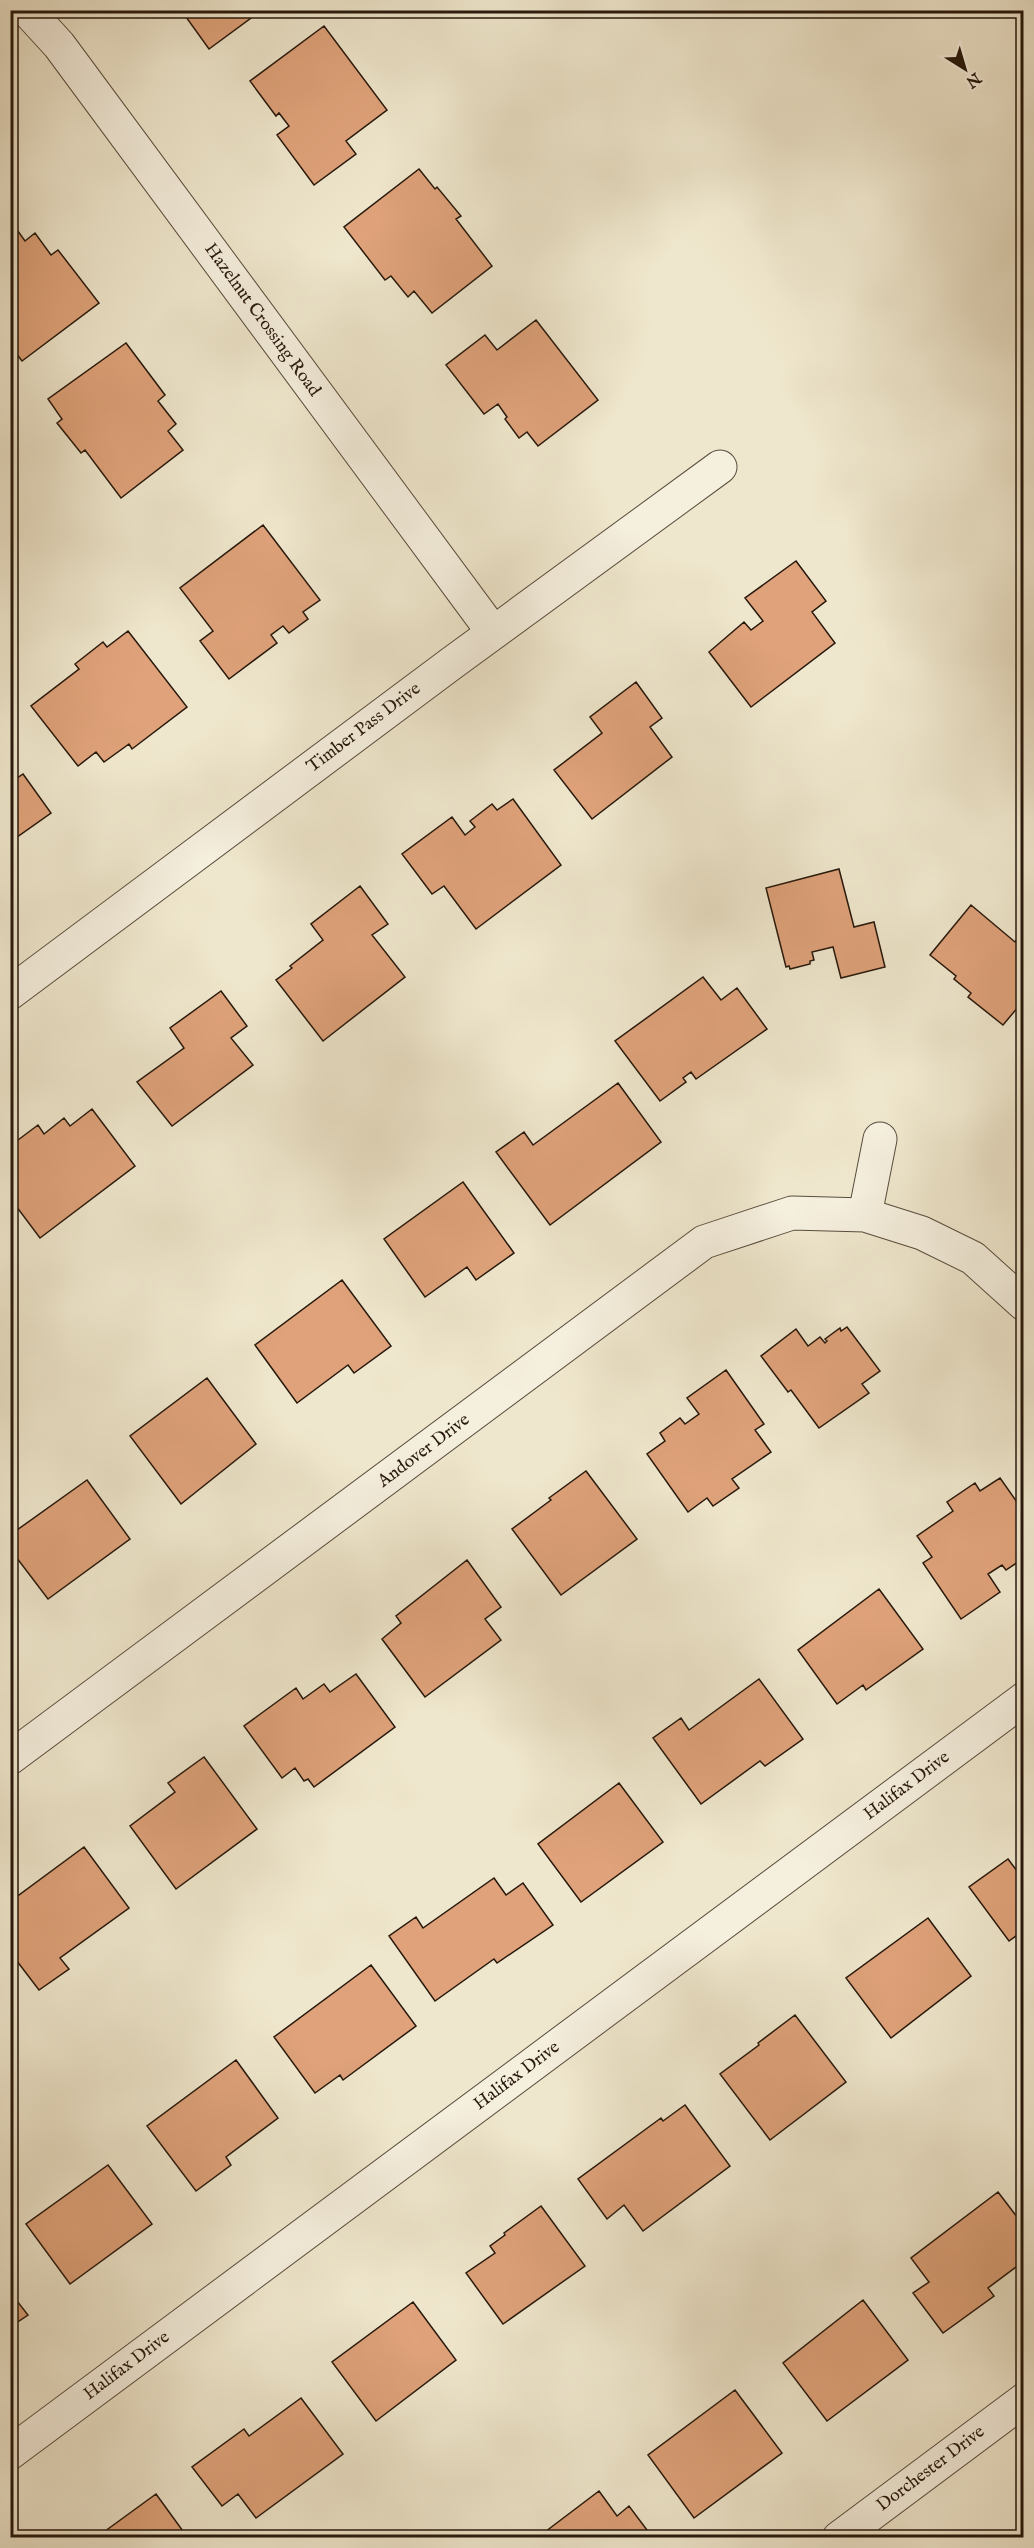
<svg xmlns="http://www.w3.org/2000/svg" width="1034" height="2548" font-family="'IM FELL English',serif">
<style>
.building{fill:#dfa27a;stroke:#27180c;stroke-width:1.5}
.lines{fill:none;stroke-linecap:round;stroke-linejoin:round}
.minor-casing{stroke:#594c3c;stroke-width:35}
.minor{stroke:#f5efde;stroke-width:33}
.labels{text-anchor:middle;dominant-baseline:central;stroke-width:4.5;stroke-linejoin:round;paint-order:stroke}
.street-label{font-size:18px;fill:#27180c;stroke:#f5efde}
</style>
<rect width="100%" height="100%" fill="#efe7cd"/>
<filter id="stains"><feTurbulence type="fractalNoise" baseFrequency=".00333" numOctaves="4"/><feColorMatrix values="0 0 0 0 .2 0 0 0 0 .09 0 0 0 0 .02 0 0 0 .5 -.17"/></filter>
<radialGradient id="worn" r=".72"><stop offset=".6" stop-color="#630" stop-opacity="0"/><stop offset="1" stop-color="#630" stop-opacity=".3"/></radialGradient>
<!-- building -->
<path class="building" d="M181,10H245L251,18L209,49Z
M324,26L387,110L346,141L356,154L314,185L277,135L289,126L279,113L276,116L250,81Z
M419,169L435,189L437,187L461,216L456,219L492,266L432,313L414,291L408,297L391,276L385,280L344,227Z
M10,220L25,241L35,233L51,255L58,250L99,303L22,361L10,345Z
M536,320L598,400L538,446L527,432L519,438L505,419L507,417L498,404L484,414L446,365L485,335L497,350Z
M126,343L165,395L158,401L176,424L168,431L183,450L121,498L85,450L81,453L57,423L62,419L48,399Z
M263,525L320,600L303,612L308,619L289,633L283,626L271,635L277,643L229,679L200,641L213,631L180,588Z
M796,561L826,601L812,612L835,643L751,707L709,652L744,622L751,630L763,621L745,598Z
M128,631L187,707L132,749L129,744L104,762L96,752L78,766L31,706L79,669L75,664L103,642L107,647Z
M636,682L662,718L650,727L672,757L592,819L554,770L602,733L590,717Z
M23,774L51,813L10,842V783Z
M513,799L561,865L476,929L444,886L432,894L402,854L452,817L465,835L475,827L470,821L492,804L497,810Z
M839,869L854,927L874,922L885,967L841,978L833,947L812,952L814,960L810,961V964L790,969L789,966L786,967L766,888Z
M360,886L388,924L372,935L405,977L323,1041L276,980L292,968L290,966L323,940L311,924Z
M971,905L1015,942L1017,939L1024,945V1000L1003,1025L968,997L971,993L954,979L956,976L930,955Z
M703,977L721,1000L737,988L767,1029L696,1079L691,1072L683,1078L686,1082L660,1101L615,1041Z
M221,991L247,1026L231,1038L253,1065L172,1126L137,1082L184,1048L170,1028Z
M618,1083L661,1142L550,1225L496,1152L524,1132L533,1145Z
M92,1109L135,1166L40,1238L10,1198V1146L38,1125L44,1134L64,1118L70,1126Z
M463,1182L514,1253L476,1280L467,1267L425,1297L384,1239Z
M342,1280L391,1346L354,1373L348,1365L297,1403L255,1345Z
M847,1327L880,1371L862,1384L869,1393L819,1428L791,1390L788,1392L761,1356L796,1329L808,1346L820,1337L825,1343L827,1341L825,1339L840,1328L841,1331Z
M726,1370L764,1424L755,1430L771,1452L732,1479L739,1488L713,1506L707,1498L688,1512L647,1454L665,1441L660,1433L680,1418L685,1424L699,1414L687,1398Z
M207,1378L256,1444L181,1504L130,1436Z
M586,1471L637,1539L561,1595L512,1529L551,1500L549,1498Z
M1000,1478L1024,1512V1546L1021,1548L1024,1558L1006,1570L1002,1565L988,1574L1000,1592L961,1619L923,1563L932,1557L917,1536L953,1511L947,1502L975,1483L980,1491Z
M87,1480L130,1539L48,1599L10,1549V1535Z
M467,1560L501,1607L485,1619L501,1640L425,1697L382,1639L401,1623L396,1616Z
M879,1589L923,1649L866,1690L863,1685L837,1704L798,1650Z
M356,1674L395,1727L314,1787L308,1779L304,1781L295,1768L282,1778L244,1726L296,1688L303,1699L324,1684L330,1692Z
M759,1679L803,1739L765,1766L760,1761L701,1804L653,1738L681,1718L689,1730Z
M204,1757L257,1829L176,1889L130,1826L175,1792L168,1783Z
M619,1783L663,1842L581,1902L538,1844Z
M84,1847L129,1908L60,1958L69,1969L39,1990L10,1952V1909L15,1906L11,1901Z
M1008,1859L1020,1875L1024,1873V1938L1020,1933L1009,1941L969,1887Z
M494,1878L506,1895L523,1883L553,1925L497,1963L494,1959L435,2001L389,1936L416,1917L423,1928Z
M928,1918L971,1976L891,2038L846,1978Z
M371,1965L416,2026L343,2080L340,2075L315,2093L274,2037Z
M795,2015L846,2082L770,2140L720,2074L759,2045L758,2043Z
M236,2060L278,2118L226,2157L231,2165L196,2191L147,2126Z
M685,2105L730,2166L643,2231L624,2205L607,2219L578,2179L661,2118L663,2121Z
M108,2165L152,2224L70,2284L26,2224Z
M998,2192L1024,2226V2261L988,2288L994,2296L943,2333L913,2293L929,2282L911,2258Z
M541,2206L585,2266L503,2324L466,2273L495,2253L490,2246L505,2235L504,2233Z
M10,2292L28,2315L10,2327Z
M863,2300L908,2360L827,2421L783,2363Z
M413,2302L456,2360L376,2421L332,2362Z
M735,2390L782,2453L694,2518L648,2455Z
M301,2398L343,2454L256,2518L238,2494L222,2506L192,2467L244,2429L249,2436Z
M599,2491L617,2516L629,2506L653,2538H537Z
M156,2494L188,2538L97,2537Z"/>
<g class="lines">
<defs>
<path id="minor" d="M27,10L59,45L493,632
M10,993L452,663L720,467
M865,1215L880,1139
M10,1758L704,1242L792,1213L865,1215L922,1233L973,1258L1024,1304
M10,2453L1024,1699
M839,2538L1024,2400"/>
</defs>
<!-- minor casing -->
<use href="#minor" class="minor-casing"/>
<!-- minor -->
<use href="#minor" class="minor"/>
</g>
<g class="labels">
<!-- street labels -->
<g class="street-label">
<text transform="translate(262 320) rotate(54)">Hazelnut Crossing Road</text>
<text transform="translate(364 728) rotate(-37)">Timber Pass Drive</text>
<text transform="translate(424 1451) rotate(-37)">Andover Drive</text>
<text transform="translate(907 1786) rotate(-37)">Halifax Drive</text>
<text transform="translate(517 2076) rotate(-37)">Halifax Drive</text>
<text transform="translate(127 2366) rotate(-37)">Halifax Drive</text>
<text transform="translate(931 2469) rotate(-37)">Dorchester Drive</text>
</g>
</g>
<!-- margin -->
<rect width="1034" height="2548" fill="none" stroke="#efe7cd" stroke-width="36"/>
<rect x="12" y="12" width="1010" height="2524" fill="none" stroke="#27180c" stroke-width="3"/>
<rect x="18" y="18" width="998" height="2512" fill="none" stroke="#27180c" stroke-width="1.5"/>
<!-- north arrow -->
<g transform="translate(965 69) rotate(143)" stroke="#f5efde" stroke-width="4.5" paint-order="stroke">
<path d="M0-4.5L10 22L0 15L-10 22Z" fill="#27180c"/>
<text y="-9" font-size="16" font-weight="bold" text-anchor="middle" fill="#27180c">N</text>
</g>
<rect width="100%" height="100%" filter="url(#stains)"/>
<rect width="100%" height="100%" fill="url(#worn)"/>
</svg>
